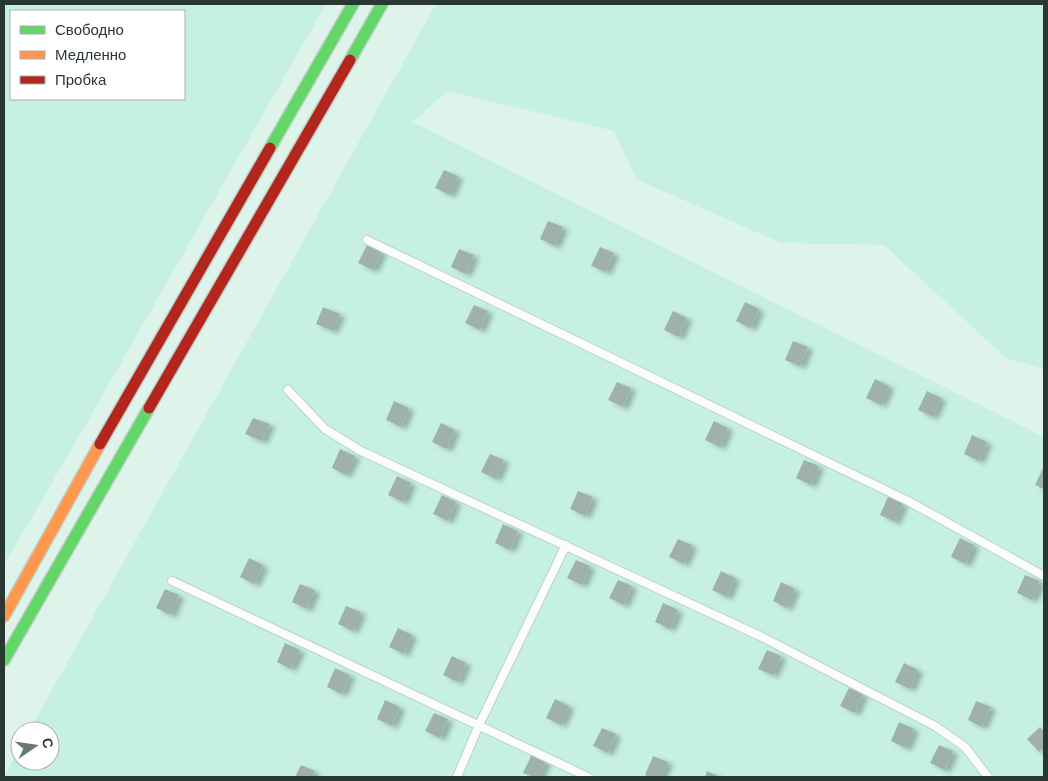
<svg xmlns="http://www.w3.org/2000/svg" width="1048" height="781" font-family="'DM Sans',sans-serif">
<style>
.green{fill:#c6f1e0;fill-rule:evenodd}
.building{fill:#a0b1ab;filter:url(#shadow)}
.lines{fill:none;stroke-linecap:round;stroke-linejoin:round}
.lane-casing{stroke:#bfd0c9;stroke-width:10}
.fast-casing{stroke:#bfd0c9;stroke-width:14}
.slow-casing{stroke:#bfd0c9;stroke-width:14}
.jam-casing{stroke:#bfd0c9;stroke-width:14}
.lane{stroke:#fafdfc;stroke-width:8}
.fast{stroke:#63d668;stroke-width:11}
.slow{stroke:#ff974d;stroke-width:11}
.jam{stroke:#b3261e;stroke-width:11}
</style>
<defs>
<filter id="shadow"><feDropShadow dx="5.5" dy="3" stdDeviation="2.5" flood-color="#0004"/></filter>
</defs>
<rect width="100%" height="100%" fill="#def4eb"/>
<!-- green -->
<path class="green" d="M4,4H326L85,426L4,565ZM11,11H184V99H11Z
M436,4H1044V369L1006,358L884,245L781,243L636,179L614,131L447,91L413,122L1044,437V777H4L20,746V761H50V731H29Z"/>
<!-- building -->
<path class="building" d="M444,170L458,176L450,195L435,188Z
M548,221L563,227L555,246L540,239Z
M367,245L382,251L373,270L358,263Z
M600,247L614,253L606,272L591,266Z
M459,249L474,255L466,274L451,267Z
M745,302L759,309L751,328L736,321Z
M474,305L488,311L480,330L465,323Z
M323,307L340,314L333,331L316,324Z
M673,311L687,318L679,337L664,330Z
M793,341L808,347L800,366L785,360Z
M875,379L889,386L881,405L866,398Z
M617,382L631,388L623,407L608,400Z
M927,391L941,398L933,417L918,410Z
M394,401L409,408L401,427L386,420Z
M253,418L270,424L262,441L245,434Z
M714,421L728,428L720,447L705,440Z
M441,423L455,430L447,449L432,442Z
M972,435L987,442L979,461L964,454Z
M340,449L355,456L346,475L332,468Z
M490,454L504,460L496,479L481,472Z
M804,460L819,466L811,485L796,478Z
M1044,466V489L1035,485Z
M397,476L411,483L403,502L388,495Z
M578,491L593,497L585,516L570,509Z
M442,495L456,502L448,521L433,514Z
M888,497L903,503L895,522L880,515Z
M503,524L518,531L510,550L495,543Z
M960,538L974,545L966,564L951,557Z
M678,539L692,545L684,564L669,557Z
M249,558L263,565L255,584L240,577Z
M576,560L590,566L582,585L567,578Z
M721,571L735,578L727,597L712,590Z
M1025,575L1040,581L1032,600L1017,593Z
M618,580L632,586L624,605L609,598Z
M781,582L795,589L787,608L773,601Z
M300,584L315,590L307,609L292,602Z
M165,589L179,595L171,615L156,608Z
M663,603L678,610L670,629L655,622Z
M346,606L361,612L353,631L338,624Z
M398,628L412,635L404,654L389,647Z
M285,643L300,650L291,669L277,662Z
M767,650L781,656L773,675L758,669Z
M452,656L466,663L458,682L443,675Z
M904,663L918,670L910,689L895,682Z
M335,668L350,675L342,694L327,687Z
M849,688L863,694L855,713L840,706Z
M555,699L569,706L561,725L546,718Z
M385,700L400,707L392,726L377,719Z
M976,701L991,707L982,727L968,720Z
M434,713L448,719L440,738L425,731Z
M899,722L914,729L906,748L891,741Z
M1040,727L1044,731V748L1039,752L1027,739Z
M602,728L616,734L608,753L593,746Z
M939,745L953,751L945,770L930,763Z
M532,754L546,761L539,777H533L523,773Z
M653,756L668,762L661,777H650L645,775Z
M301,765L315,771L312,777H295Z
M707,771L720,777H705Z"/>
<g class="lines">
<defs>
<path id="lane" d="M367,240L908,501L1044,576
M288,390L325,429L361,451L760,636L935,726L965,747L988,777
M172,581L588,777
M457,777L479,725L566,545"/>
<path id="fast" d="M350,60L382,4
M270,148L353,4
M4,660L149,408"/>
<path id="slow" d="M4,616L100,444"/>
<path id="jam" d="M149,408L350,60
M100,444L270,148"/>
</defs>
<!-- lane casing -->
<use href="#lane" class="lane-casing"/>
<!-- fast casing -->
<use href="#fast" class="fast-casing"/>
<!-- slow casing -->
<use href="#slow" class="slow-casing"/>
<!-- jam casing -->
<use href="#jam" class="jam-casing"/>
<!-- lane -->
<use href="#lane" class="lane"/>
<!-- fast -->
<use href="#fast" class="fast"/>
<!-- slow -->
<use href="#slow" class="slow"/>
<!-- jam -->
<use href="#jam" class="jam"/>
</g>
<!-- border -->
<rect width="1048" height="781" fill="none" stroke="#293832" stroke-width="10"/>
<!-- legend -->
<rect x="10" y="10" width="175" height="90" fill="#ffffff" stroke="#a9afad"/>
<rect x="20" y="26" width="25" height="8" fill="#63d668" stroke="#a9afad"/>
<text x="55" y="35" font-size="15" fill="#293832">Свободно</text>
<rect x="20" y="51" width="25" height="8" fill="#ff974d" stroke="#a9afad"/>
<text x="55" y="60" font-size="15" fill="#293832">Медленно</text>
<rect x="20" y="76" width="25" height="8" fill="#b3261e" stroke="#a9afad"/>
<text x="55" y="85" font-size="15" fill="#293832">Пробка</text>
<!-- north arrow -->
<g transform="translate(35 746) rotate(77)"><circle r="24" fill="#ffffff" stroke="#a9afad"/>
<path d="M0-4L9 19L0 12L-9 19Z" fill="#687a73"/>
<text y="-8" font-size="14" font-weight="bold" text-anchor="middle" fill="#293832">С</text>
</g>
</svg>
